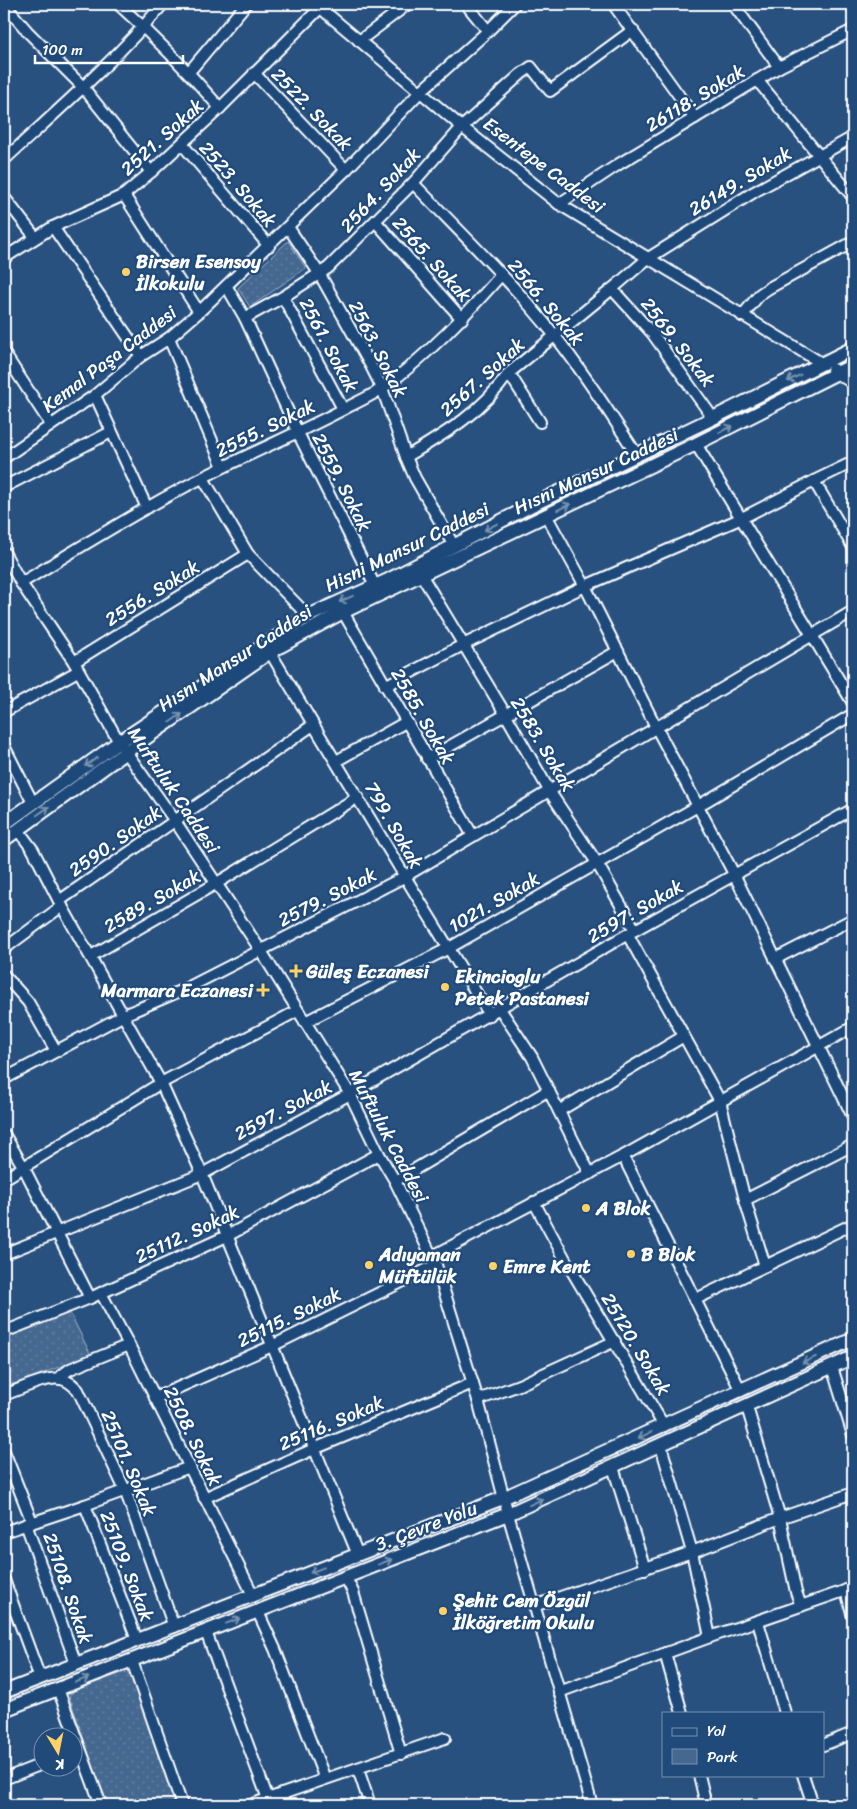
<svg xmlns="http://www.w3.org/2000/svg" width="857" height="1809" viewBox="0 0 857 1809" font-family="Sriracha,sans-serif">
	<defs>
		<pattern id="green-dots" width="8" height="8" patternUnits="userSpaceOnUse" patternTransform="scale(1.25)"><rect width="8" height="8" fill="#446890"/><path d="M2 2h.1M6 6h.1" fill="none" stroke="#607fa1" stroke-width="1.8" stroke-linecap="round"/></pattern>
	</defs>
	<rect width="100%" height="100%" fill="#28517f"/>
	<filter id="ink" filterUnits="userSpaceOnUse"><feTurbulence type="fractalNoise" baseFrequency=".02" numOctaves="2"/><feDisplacementMap in="SourceGraphic" scale="10" xChannelSelector="R" yChannelSelector="G"/><feConvolveMatrix kernelMatrix="1 2 1 2 8 2 1 2 1" color-interpolation-filters="sRGB"/></filter>
	<g filter="url(#ink)">
		<g fill="url(#green-dots)" stroke="#a2b4c8">
			<path d="M288 241 306 268 250 307 238 288Z"/>
			<path d="M69 1311 91 1355 4 1388V1336Z"/>
			<path d="M125 1672 132 1676 177 1805H106L69 1696 73 1691Z"/>
		</g>
		<g fill="none" stroke-linecap="round" stroke-linejoin="round">
			<g stroke="#fff" stroke-width="14">
				<g id="minor">
					<path d="M4 4 28 32 83 87 151 172"/>
					<path d="M118 4C154 36 188 71 220 108"/>
					<path d="M312 4 324 11 462 127 559 204 823 364"/>
					<path d="M466 4 488 31"/>
					<path d="M613 4 695 118"/>
					<path d="M733 4 779 67"/>
					<path d="M359 41 408 4"/>
					<path d="M189 72 246 4"/>
					<path d="M254 73 346 170"/>
					<path d="M757 80 853 197"/>
					<path d="M182 144 269 246"/>
					<path d="M4 160C58 110 115 61 163 4"/>
					<path d="M413 183C461 233 512 282 555 336 585 374 611 415 637 455"/>
					<path d="M124 195 199 312"/>
					<path d="M4 197 35 237"/>
					<path d="M559 204 619 164 779 67 853 30"/>
					<path d="M376 222 462 319"/>
					<path d="M53 227 141 356"/>
					<path d="M288 227 319 273 371 366 382 388 406 457 415 478 454 546"/>
					<path d="M4 258 53 227 124 195 151 172 220 108 320 8"/>
					<path d="M227 287 245 318 298 433 375 586"/>
					<path d="M612 289 652 333 713 418"/>
					<path d="M283 297 343 409"/>
					<path d="M742 316 760 294 769 288 853 242"/>
					<path d="M245 318 283 297 328 268 413 183 462 127 521 74 531 67 550 91 633 30"/>
					<path d="M169 338 223 467"/>
					<path d="M4 353 51 425"/>
					<path d="M509 373 540 422"/>
					<path d="M95 395 147 508"/>
					<path d="M696 444 853 703"/>
					<path d="M406 457C446 433 482 412 509 373L612 289 647 259 754 192 853 137"/>
					<path d="M4 458 95 395 141 356 169 338 199 312 346 170 420 92 488 31 515 4"/>
					<path d="M203 478 248 554 308 616"/>
					<path d="M814 481 853 547"/>
					<path d="M4 487 111 432"/>
					<path d="M546 515 585 586 656 727 734 874 853 1117"/>
					<path d="M4 552 21 583 74 662 119 742 175 821 261 951 350 1094 379 1154 395 1181 436 1265 478 1400 508 1514 592 1805"/>
					<path d="M422 576 506 715 550 792 597 863 635 930"/>
					<path d="M21 583C89 542 157 499 228 465 267 446 306 429 344 409 357 402 372 396 384 387 428 355 465 316 501 275"/>
					<path d="M343 612 473 836"/>
					<path d="M270 652C343 774 415 895 490 1015"/>
					<path d="M74 662 248 554"/>
					<path d="M385 686 463 645 585 586 742 518 814 481 853 462"/>
					<path d="M4 712 78 671"/>
					<path d="M4 746 33 803"/>
					<path d="M427 759 618 651"/>
					<path d="M336 761 406 722"/>
					<path d="M18 830 33 850 59 901 161 1083 202 1174 358 1555"/>
					<path d="M59 901 313 725"/>
					<path d="M628 935 720 1101 745 1200 765 1266"/>
					<path d="M4 949 62 906"/>
					<path d="M91 956 217 883 358 797"/>
					<path d="M775 959 853 919"/>
					<path d="M4 975 28 1002 56 1051"/>
					<path d="M500 1009 532 1057 590 1174"/>
					<path d="M305 1022 449 948 698 806 853 714"/>
					<path d="M4 1079 124 1015 187 988 404 877 853 611"/>
					<path d="M559 1111 684 1036"/>
					<path d="M4 1134 24 1168 90 1298"/>
					<path d="M623 1156 741 1391"/>
					<path d="M4 1179 161 1083 297 1011"/>
					<path d="M395 1181 549 1090"/>
					<path d="M745 1200 853 1145"/>
					<path d="M534 1202 566 1261 664 1426"/>
					<path d="M4 1254 202 1174 350 1094 635 930 853 809"/>
					<path d="M431 1257 623 1156 853 1027"/>
					<path d="M101 1293 129 1345 253 1595"/>
					<path d="M696 1299 853 1224"/>
					<path d="M4 1332 90 1298 227 1236 379 1154"/>
					<path d="M832 1367 853 1435"/>
					<path d="M60 1379 62 1375 70 1369 129 1345"/>
					<path d="M4 1395C19 1390 46 1376 61 1379 68 1380 73 1385 78 1390L125 1490 174 1627"/>
					<path d="M155 1398 272 1346 436 1265"/>
					<path d="M478 1400 519 1385 615 1341"/>
					<path d="M747 1407 780 1518 796 1592 801 1606"/>
					<path d="M4 1451 32 1522"/>
					<path d="M613 1467 645 1569"/>
					<path d="M204 1498 314 1449 473 1383"/>
					<path d="M85 1505 137 1640"/>
					<path d="M26 1524 76 1664"/>
					<path d="M4 1532 85 1505 190 1467"/>
					<path d="M346 1578 353 1592 401 1754"/>
					<path d="M4 1580 40 1678"/>
					<path d="M846 1590 853 1617"/>
					<path d="M534 1606 692 1552 661 1446"/>
					<path d="M258 1612 275 1649 325 1779"/>
					<path d="M758 1622 785 1713"/>
					<path d="M206 1632 268 1799"/>
					<path d="M710 1637 692 1552 780 1518 853 1493"/>
					<path d="M665 1653 682 1713"/>
					<path d="M132 1661 182 1805"/>
					<path d="M58 1689 101 1805"/>
					<path d="M559 1692 710 1637 853 1588"/>
					<path d="M823 1745 853 1733"/>
					<path d="M358 1769 370 1805"/>
					<path d="M699 1775 704 1796"/>
					<path d="M803 1775 813 1805"/>
					<path d="M4 1779 42 1764"/>
					<path d="M281 1794 285 1805"/>
					<path d="M250 1805 445 1738"/>
				</g>
			</g>
			<g stroke="#fff" stroke-width="16">
				<g id="major">
					<path d="M833 370 853 382"/>
					<path d="M4 824 119 742 308 616 386 581 534 504 713 418 853 348"/>
					<path d="M4 840 126 752 270 652 343 612 696 444 853 365"/>
					<path d="M4 1692 503 1498 853 1339"/>
					<path d="M4 1710 508 1514 853 1357"/>
				</g>
			</g>
			<use href="#minor" stroke="#1f4a7a" stroke-width="10"/>
			<use href="#major" stroke="#1f4a7a" stroke-width="12"/>
		</g>
		<defs><path id="oneway-shaft" d="M-6 0H5M1.5-3L5.5 0L1.5 3" fill="none" stroke-width="1.6" stroke-linecap="round" stroke-linejoin="round" transform="scale(1.25)"/></defs>
		<g stroke="#7992af">
			<use href="#oneway-shaft" transform="translate(794 378) rotate(154)"/>
			<use href="#oneway-shaft" transform="translate(726 429) rotate(-27)"/>
			<use href="#oneway-shaft" transform="translate(564 507) rotate(-25)"/>
			<use href="#oneway-shaft" transform="translate(491 527) rotate(152)"/>
			<use href="#oneway-shaft" transform="translate(346 599) rotate(156)"/>
			<use href="#oneway-shaft" transform="translate(176 718) rotate(-35)"/>
			<use href="#oneway-shaft" transform="translate(91 762) rotate(145)"/>
			<use href="#oneway-shaft" transform="translate(43 811) rotate(-35)"/>
			<use href="#oneway-shaft" transform="translate(809 1360) rotate(155)"/>
			<use href="#oneway-shaft" transform="translate(645 1435) rotate(156)"/>
			<use href="#oneway-shaft" transform="translate(536 1502) rotate(-24)"/>
			<use href="#oneway-shaft" transform="translate(385 1562) rotate(-21)"/>
			<use href="#oneway-shaft" transform="translate(317 1570) rotate(159)"/>
			<use href="#oneway-shaft" transform="translate(233 1621) rotate(-21)"/>
			<use href="#oneway-shaft" transform="translate(82 1680) rotate(-21)"/>
		</g>
	</g>
	<g fill="#ffd166" stroke="#1f4a7a" stroke-width="2">
		<circle cx="126" cy="272" r="5"/>
		<path d="M293.5 963.5h5v5h5v5h-5v5h-5v-5h-5v-5h5z"/>
		<circle cx="445" cy="987" r="5"/>
		<path d="M260.5 982.5h5v5h5v5h-5v5h-5v-5h-5v-5h5z"/>
		<circle cx="586" cy="1208" r="5"/>
		<circle cx="631" cy="1254" r="5"/>
		<circle cx="369" cy="1265" r="5"/>
		<circle cx="493" cy="1266" r="5"/>
		<circle cx="443" cy="1611" r="5"/>
	</g>
	<g text-anchor="middle" dominant-baseline="central" stroke-width="4.5" stroke-linejoin="round" paint-order="stroke">
		<g font-size="19" fill="#fff" stroke="#1f4a7a">
			<text transform="translate(695 98) rotate(-31)">26118. Sokak</text>
			<text transform="translate(312 109) rotate(46)">2522. Sokak</text>
			<text transform="translate(162 137) rotate(-42)">2521. Sokak</text>
			<text transform="translate(544 165) rotate(37)">Esentepe Caddesi</text>
			<text transform="translate(740 181) rotate(-31)">26149. Sokak</text>
			<text transform="translate(238 184) rotate(49)">2523. Sokak</text>
			<text transform="translate(380 190) rotate(-47)">2564. Sokak</text>
			<text transform="translate(432 259) rotate(48)">2565. Sokak</text>
			<text transform="translate(546 302) rotate(50)">2566. Sokak</text>
			<text transform="translate(678 342) rotate(52)">2569. Sokak</text>
			<text transform="translate(329 345) rotate(62)">2561. Sokak</text>
			<text transform="translate(378 349) rotate(63)">2563. Sokak</text>
			<text transform="translate(109 359) rotate(-37)">Kemal Paşa Caddesi</text>
			<text transform="translate(482 377) rotate(-42)">2567. Sokak</text>
			<text transform="translate(265 428) rotate(-26)">2555. Sokak</text>
			<text transform="translate(596 471) rotate(-25)">Hısnı Mansur Caddesi</text>
			<text transform="translate(342 482) rotate(63)">2559. Sokak</text>
			<text transform="translate(407 547) rotate(-26)">Hisni Mansur Caddesi</text>
			<text transform="translate(152 593) rotate(-32)">2556. Sokak</text>
			<text transform="translate(235 658) rotate(-33)">Hısnı Mansur Caddesi</text>
			<text transform="translate(423 716) rotate(60)">2585. Sokak</text>
			<text transform="translate(543 744) rotate(59)">2583. Sokak</text>
			<text transform="translate(174 790) rotate(56)">Muftuluk Caddesi</text>
			<text transform="translate(394 825) rotate(60)">799. Sokak</text>
			<text transform="translate(115 841) rotate(-35)">2590. Sokak</text>
			<text transform="translate(327 897) rotate(-27)">2579. Sokak</text>
			<text transform="translate(152 901) rotate(-30)">2589. Sokak</text>
			<text transform="translate(494 902) rotate(-30)">1021. Sokak</text>
			<text transform="translate(635 911) rotate(-30)">2597. Sokak</text>
			<text transform="translate(283 1110) rotate(-28)">2597. Sokak</text>
			<text transform="translate(389 1136) rotate(62)">Muftuluk Caddesi</text>
			<text transform="translate(187 1234) rotate(-25)">25112. Sokak</text>
			<text transform="translate(289 1317) rotate(-26)">25115. Sokak</text>
			<text transform="translate(636 1344) rotate(59)">25120. Sokak</text>
			<text transform="translate(331 1423) rotate(-23)">25116. Sokak</text>
			<text transform="translate(193 1436) rotate(64)">2508. Sokak</text>
			<text transform="translate(129 1463) rotate(67)">25101. Sokak</text>
			<text transform="translate(426 1526) rotate(-21)">3. Çevre Yolu</text>
			<text transform="translate(127 1566) rotate(69)">25109. Sokak</text>
			<text transform="translate(68 1588) rotate(71)">25108. Sokak</text>
		</g>
		<g font-size="19" font-weight="bold" fill="#fff" stroke="#1f4a7a" text-anchor="start">
			<text x="136" y="261">Birsen Esensoy<tspan x="136" dy="22">İlkokulu</tspan></text>
			<text x="306" y="971">Güleş Eczanesi</text>
			<text x="455" y="976">Ekincioglu<tspan x="455" dy="22">Petek Pastanesi</tspan></text>
			<text x="253" y="990" text-anchor="end">Marmara Eczanesi</text>
			<text x="596" y="1208">A Blok</text>
			<text x="379" y="1254">Adıyaman<tspan x="379" dy="22">Müftülük</tspan></text>
			<text x="641" y="1254">B Blok</text>
			<text x="503" y="1266">Emre Kent</text>
			<text x="453" y="1600">Şehit Cem Özgül<tspan x="453" dy="22">İlköğretim Okulu</tspan></text>
		</g>
	</g>
	<rect width="857" height="1809" fill="none" stroke="#1f4a7a" stroke-width="20"/>
	<rect x="10" y="10" width="837" height="1789" fill="none" stroke="#fff" stroke-width="2" filter="url(#ink)"/>
	<rect x="662" y="1712" width="162" height="65" fill="#1f4a7a" stroke="#7992af"/>
	<rect x="672" y="1728" width="25" height="8" fill="#1f4a7a" stroke="#7992af"/>
	<text x="707" y="1736" font-size="15" fill="#ffffff">Yol</text>
	<rect x="672" y="1749" width="25" height="15" fill="#446890" stroke="#7992af"/>
	<text x="707" y="1762" font-size="15" fill="#ffffff">Park</text>
	<g transform="translate(58 1752) rotate(170)"><circle r="24" fill="#1f4a7a" stroke="#7992af"/>
	<path d="M0-4L9 19L0 12L-9 19Z" fill="#ffd166"/>
	<text y="-8" font-size="14" font-weight="bold" text-anchor="middle" fill="#ffffff">K</text>
	</g>
	<path d="M35 55v8h148v-8" fill="none" stroke="#ffffff" stroke-width="2.5"/>
	<text x="42" y="55" font-size="15" fill="#ffffff" stroke="#1f4a7a" stroke-width="4" paint-order="stroke">100 m</text>
</svg>
